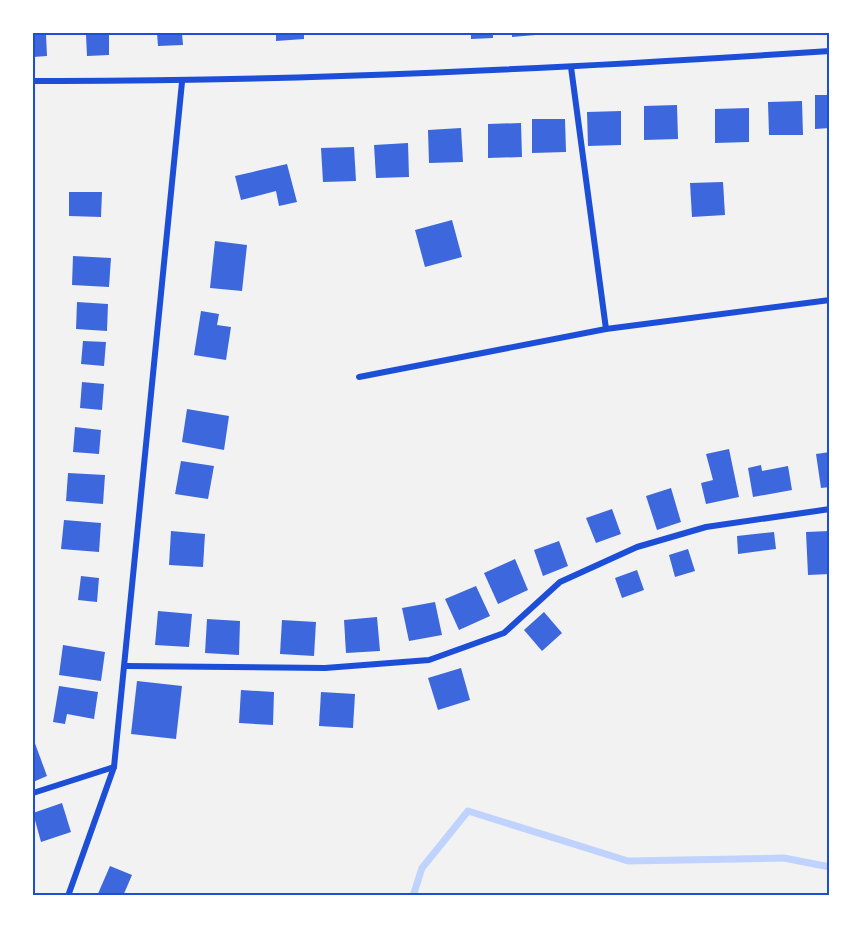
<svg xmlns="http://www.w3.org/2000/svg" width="863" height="929" viewBox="0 0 863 929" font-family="'Noto Sans',sans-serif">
	<rect width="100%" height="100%" fill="#f2f2f2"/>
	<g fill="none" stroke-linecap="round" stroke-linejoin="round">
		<path stroke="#bfd3fe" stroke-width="7" d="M413 896 422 868 468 811 628 861 784 858 830 867"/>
	</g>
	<g fill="#3d67dc">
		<path d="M157 33H182L183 45 158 46Z"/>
		<path d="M276 33H304V39L276 41Z"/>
		<path d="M471 33H493V38L471 39Z"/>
		<path d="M512 33H536V35L512 37Z"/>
		<path d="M109 34V55L87 56 86 35Z"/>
		<path d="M33 35H46L47 56 33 57Z"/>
		<path d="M815 95H830V128L815 129Z"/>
		<path d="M802 101 803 135H769L768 102Z"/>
		<path d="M677 105 678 139 644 140V106Z"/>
		<path d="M749 108V142L715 143V109Z"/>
		<path d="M621 111V145L588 146 587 112Z"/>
		<path d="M532 119H565L566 152 532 153Z"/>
		<path d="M521 123 522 157 488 158V124Z"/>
		<path d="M461 128 463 162 429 163 428 130Z"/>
		<path d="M408 143 409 177 376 178 374 145Z"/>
		<path d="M354 147 356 181 323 182 321 148Z"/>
		<path d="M287 164 297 202 279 206 276 191 241 200 235 176Z"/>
		<path d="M723 182 725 215 692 217 690 183Z"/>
		<path d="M69 192H102L101 217 69 216Z"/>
		<path d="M452 220 462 257 425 267 415 230Z"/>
		<path d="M215 241 247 245 242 291 210 288Z"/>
		<path d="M73 256 111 258 109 287 72 285Z"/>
		<path d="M77 302 108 304 107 331 76 329Z"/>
		<path d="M201 311 219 314 217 325 231 327 226 360 194 355Z"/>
		<path d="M83 341 106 342 104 366 81 364Z"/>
		<path d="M82 382 104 384 102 410 80 408Z"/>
		<path d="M187 409 229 416 224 450 182 442Z"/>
		<path d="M75 427 101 430 99 454 73 452Z"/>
		<path d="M729 449 739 497 706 504 701 483 713 480 706 454Z"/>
		<path d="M830 452V487L821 488 816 454Z"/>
		<path d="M181 461 214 466 208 499 175 494Z"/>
		<path d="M761 465 762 471 788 466 792 490 753 497 748 468Z"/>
		<path d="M68 473 105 475 103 504 66 501Z"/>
		<path d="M671 488 681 522 657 530 646 496Z"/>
		<path d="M612 509 621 534 596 543 586 518Z"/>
		<path d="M64 520 101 523 99 552 61 549Z"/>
		<path d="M171 531 205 534 203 567 169 565Z"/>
		<path d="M830 531V574L808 575 806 532Z"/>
		<path d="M774 532 776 549 738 554 737 536Z"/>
		<path d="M559 541 568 566 543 576 534 550Z"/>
		<path d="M688 549 695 571 675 577 669 555Z"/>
		<path d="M515 559 528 590 498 604 484 573Z"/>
		<path d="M637 570 644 590 622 598 615 578Z"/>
		<path d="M81 576 99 578 97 602 78 600Z"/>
		<path d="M476 586 490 616 459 630 445 599Z"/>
		<path d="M435 602 442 635 409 641 402 608Z"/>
		<path d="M158 611 192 614 189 647 155 645Z"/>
		<path d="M544 612 562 633 542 651 524 630Z"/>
		<path d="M377 617 380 651 346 653 344 620Z"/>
		<path d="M207 619 240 621 239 655 205 653Z"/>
		<path d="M282 620 316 622 314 656 280 654Z"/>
		<path d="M63 645 105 652 101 681 59 675Z"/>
		<path d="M461 668 470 700 438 710 428 678Z"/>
		<path d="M137 681 182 686 176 739 131 734Z"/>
		<path d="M59 686 98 692 94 719 67 714 65 724 53 722Z"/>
		<path d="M241 690 274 692 273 725 239 723Z"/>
		<path d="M321 692 355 694 353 728 319 726Z"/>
		<path d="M33 738 47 776 33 782Z"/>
		<path d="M62 803 71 832 41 842 33 813Z"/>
		<path d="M110 866 132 875 123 896H97Z"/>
	</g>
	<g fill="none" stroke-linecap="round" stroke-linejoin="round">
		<g stroke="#1d4ed8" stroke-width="6">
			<path d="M571 67 606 329"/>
			<path d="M33 81C299 82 565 68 830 51"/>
			<path d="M359 377 606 329 830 300"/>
			<path d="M126 666 325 668 429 660 504 633 560 582 637 547 706 527 830 509"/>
			<path d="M33 793 114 767"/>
			<path d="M68 896 114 767 182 82"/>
		</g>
	</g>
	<rect width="863" height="929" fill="none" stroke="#ffffff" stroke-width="69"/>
	<rect x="34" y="34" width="794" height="860" fill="none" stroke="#1d4ed8" stroke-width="2"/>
</svg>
